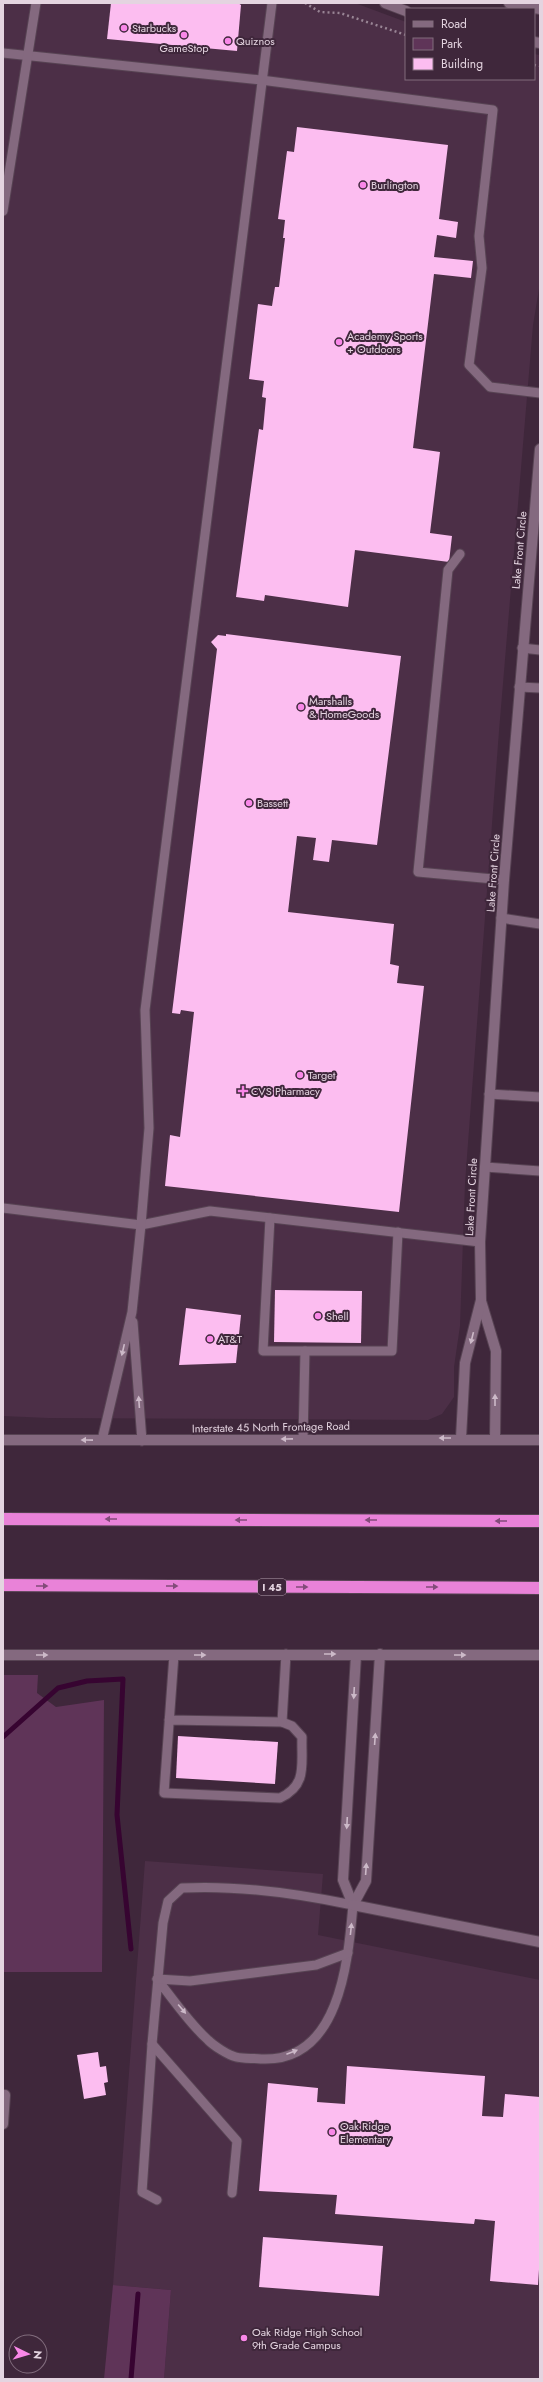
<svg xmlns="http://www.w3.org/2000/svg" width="543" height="2382" viewBox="0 0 543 2382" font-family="Jost,sans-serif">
	<rect width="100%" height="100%" fill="#3f273b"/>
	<g fill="#4c2f47">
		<path d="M3 3H355L406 22V79H534V54L540 55V283L533 325 499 731 465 1183 460 1326 454 1367V1397L442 1414 428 1420 48 1418 3 1416Z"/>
		<path d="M145 1861 323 1874 318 1935 540 1980V2379H164L171 2290 113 2285Z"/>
	</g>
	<g fill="#5f3458">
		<path d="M3 1675H38L37 1693 56 1707 104 1700 102 1972H3Z"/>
		<path d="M113 2285 171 2290 164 2379H104Z"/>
	</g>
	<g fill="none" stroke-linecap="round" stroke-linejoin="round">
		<g stroke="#370431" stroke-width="5">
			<path d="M3 1737 58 1688 87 1681 123 1679 117 1815 131 1949"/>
			<path d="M131 2379 138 2294"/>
		</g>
	</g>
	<g fill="#fcbdf0">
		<path d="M111 3H238L241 5 237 51 107 39Z"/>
		<path d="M297 127 448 145 439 219 458 222 456 238 437 235 434 257 473 261 471 278 434 274 413 448 440 452 430 533 452 536 449 562 355 550 348 607 265 595 264 601 236 597 259 429 263 430 266 398 262 397 264 381 249 379 258 304 272 306 275 287H279L285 238H283L285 220 278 219 287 151 294 152Z"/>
		<path d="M226 634 401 656 377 845 332 840 329 862 313 860 316 838 297 836 288 912 394 924 390 964 399 966 397 983 424 986 399 1212 165 1186 170 1135 180 1137 194 1012 181 1010 180 1014 172 1013 217 649 211 642 218 635 226 636Z"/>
		<path d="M275 1290 362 1291 361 1343 274 1342Z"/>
		<path d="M186 1308 241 1315 236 1363 179 1365Z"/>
		<path d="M178 1736 278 1742 275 1784 176 1778Z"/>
		<path d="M98 2052 100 2067 106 2066 108 2082 104 2083 106 2095 84 2099 77 2055Z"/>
		<path d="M347 2066 485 2076 482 2116 503 2117 505 2094 540 2097V2254L538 2285 490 2281 495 2221 475 2219 474 2224 335 2214 337 2195 259 2191 268 2083 318 2088 317 2102 345 2104Z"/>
		<path d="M263 2237 383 2246 379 2296 259 2287Z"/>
	</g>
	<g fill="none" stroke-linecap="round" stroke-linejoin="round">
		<g stroke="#574353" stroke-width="11">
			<g id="lane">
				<path d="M3 53 261 80 493 110 479 236 482 268 469 365 490 387 540 393"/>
				<path d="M3 211 36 3"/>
				<path d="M460 554 448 570 418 872 504 880"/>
				<path d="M522 648 540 650"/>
				<path d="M519 687 540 688"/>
				<path d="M501 918 540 924"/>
				<path d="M489 1094 540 1097"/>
				<path d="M485 1167 540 1171"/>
				<path d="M3 1208 141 1225 210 1211 480 1242"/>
				<path d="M270 1218 263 1351H392L398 1232"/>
				<path d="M133 1322 142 1441"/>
				<path d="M303 1439 305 1351"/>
				<path d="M102 1440 132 1312 141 1225 149 1128 145 1010 272 3"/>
				<path d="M169 1720 282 1722 292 1726 302 1737C301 1764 308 1785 280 1798L164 1793 174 1655"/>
				<path d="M282 1722 286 1654"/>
				<path d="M157 1979C173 1999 189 2023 208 2040 214 2046 228 2055 236 2057 243 2059 253 2058 261 2059 340 2063 348 1961 353 1905 300 1894 236 1885 182 1888L168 1901 163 1923 152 2044 142 2192 157 2200"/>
				<path d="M157 1979 190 1981 316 1965 348 1953"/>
				<path d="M152 2044 237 2141 232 2193"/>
			</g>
		</g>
		<g stroke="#574353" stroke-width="12">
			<g id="street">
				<path d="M353 1905 366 1881 380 1654"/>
				<path d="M353 1905 343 1880 356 1655"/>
				<path d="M353 1905 540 1942"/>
				<path d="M3 2095H5L3 2124"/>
			</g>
		</g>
		<g stroke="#574353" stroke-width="12">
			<g id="secondary">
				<path d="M385 3 406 11"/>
				<path d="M509 3 540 9"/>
				<path d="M534 42 540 43"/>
				<path d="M481 1301 496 1351 495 1439"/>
				<path d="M461 1438 465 1363 481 1300 480 1242 504 880 540 449"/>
				<path d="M3 1440H540"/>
				<path d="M3 1655H540"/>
			</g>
		</g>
		<g stroke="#574353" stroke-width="14">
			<g id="highway">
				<path d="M3 1519 540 1521"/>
				<path d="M3 1585 540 1588"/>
			</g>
		</g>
		<g stroke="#998595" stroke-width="2.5" stroke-dasharray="2 3" stroke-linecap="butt">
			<path d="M305 3 320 12 340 13 406 35"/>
			<path d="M534 65 540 66"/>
		</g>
		<use href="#lane" stroke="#84697f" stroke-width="9"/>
		<use href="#street" stroke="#84697f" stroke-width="10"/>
		<use href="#secondary" stroke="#84697f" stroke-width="10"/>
		<use href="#highway" stroke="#e982d8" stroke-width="12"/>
	</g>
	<defs><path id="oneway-solid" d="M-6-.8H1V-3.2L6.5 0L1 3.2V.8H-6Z"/></defs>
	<g fill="#ccb9c8">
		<use href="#oneway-solid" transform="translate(472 1338) rotate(104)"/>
		<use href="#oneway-solid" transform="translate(123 1350) rotate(103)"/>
		<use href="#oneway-solid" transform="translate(495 1400) rotate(-90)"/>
		<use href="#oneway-solid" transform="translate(139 1402) rotate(-94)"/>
		<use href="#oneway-solid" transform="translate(445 1438) rotate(180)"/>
		<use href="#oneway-solid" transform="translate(287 1439) rotate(179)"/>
		<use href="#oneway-solid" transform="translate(87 1440) rotate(-179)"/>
		<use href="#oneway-solid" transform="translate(330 1654)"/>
		<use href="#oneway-solid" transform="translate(42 1655)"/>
		<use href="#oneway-solid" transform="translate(200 1655)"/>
		<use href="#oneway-solid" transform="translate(460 1655)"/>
		<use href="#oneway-solid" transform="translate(354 1693) rotate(93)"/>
		<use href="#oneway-solid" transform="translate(375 1739) rotate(-86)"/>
		<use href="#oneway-solid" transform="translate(347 1823) rotate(93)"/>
		<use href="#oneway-solid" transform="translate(366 1869) rotate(-86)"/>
		<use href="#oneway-solid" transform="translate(351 1929) rotate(-84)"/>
		<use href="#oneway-solid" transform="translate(182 2009) rotate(50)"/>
		<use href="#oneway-solid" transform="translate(292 2052) rotate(-21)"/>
	</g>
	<g fill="#834b7a">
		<use href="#oneway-solid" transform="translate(111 1519) rotate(-180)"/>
		<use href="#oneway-solid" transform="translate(241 1520) rotate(-180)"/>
		<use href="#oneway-solid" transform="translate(371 1520) rotate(-180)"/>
		<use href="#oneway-solid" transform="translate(501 1521) rotate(-180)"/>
		<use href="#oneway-solid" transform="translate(42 1586)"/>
		<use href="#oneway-solid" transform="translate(172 1586)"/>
		<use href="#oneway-solid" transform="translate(302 1587)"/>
		<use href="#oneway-solid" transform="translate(432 1587)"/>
	</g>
	<g fill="#f987e8" stroke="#3f273b" stroke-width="1.5">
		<circle cx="124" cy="28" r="4"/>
		<circle cx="184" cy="35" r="4"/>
		<circle cx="228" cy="41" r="4"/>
		<circle cx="363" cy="185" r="4"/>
		<circle cx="339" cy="342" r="4"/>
		<circle cx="301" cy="707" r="4"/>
		<circle cx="249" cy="803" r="4"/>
		<circle cx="300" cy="1075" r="4"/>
		<path d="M241 1085h4v4h4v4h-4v4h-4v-4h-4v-4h4z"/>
		<circle cx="318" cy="1316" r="4"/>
		<circle cx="210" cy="1339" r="4"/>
		<circle cx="332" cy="2132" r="4"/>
		<circle cx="244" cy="2338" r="4"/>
	</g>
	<g text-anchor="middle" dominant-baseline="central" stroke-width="4" stroke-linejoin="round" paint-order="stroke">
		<rect fill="#3f273b" stroke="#b2a0ae" stroke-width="1" x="258" y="1579" width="28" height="16" rx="3"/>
		<g font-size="10" font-weight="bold" fill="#e4d4e0">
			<text x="272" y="1587">I 45</text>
		</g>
		<g font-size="11" fill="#e4d4e0" stroke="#3f273b" text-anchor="start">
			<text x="132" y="28">Starbucks</text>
			<text x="236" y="41">Quiznos</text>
			<text x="184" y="48" text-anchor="middle">GameStop</text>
			<text x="371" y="185">Burlington</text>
			<text x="347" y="336">Academy Sports<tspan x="347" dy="13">+ Outdoors</tspan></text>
			<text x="309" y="701">Marshalls<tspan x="309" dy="13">&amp; HomeGoods</tspan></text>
			<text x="257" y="803">Bassett</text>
			<text x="308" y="1075">Target</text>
			<text x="251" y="1091">CVS Pharmacy</text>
			<text x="326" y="1316">Shell</text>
			<text x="218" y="1339">AT&amp;T</text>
			<text x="340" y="2126">Oak Ridge<tspan x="340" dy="13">Elementary</tspan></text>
			<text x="252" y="2332">Oak Ridge High School<tspan x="252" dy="13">9th Grade Campus</tspan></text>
		</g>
		<g font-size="11" fill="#e4d4e0" stroke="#3f273b">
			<text transform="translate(519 550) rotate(-85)">Lake Front Circle</text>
			<text transform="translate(493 873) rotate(-86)">Lake Front Circle</text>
			<text transform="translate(471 1197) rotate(-87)">Lake Front Circle</text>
			<text transform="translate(271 1427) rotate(-1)">Interstate 45 North Frontage Road</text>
		</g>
	</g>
	<rect width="543" height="2382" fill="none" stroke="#e4d4e0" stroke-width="8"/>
	<rect x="405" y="8" width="130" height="72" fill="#3f273b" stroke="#816c7d"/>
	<rect x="413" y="21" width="20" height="6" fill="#84697f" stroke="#816c7d"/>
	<text x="441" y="28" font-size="12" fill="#e4d4e0">Road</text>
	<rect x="413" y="38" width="20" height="12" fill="#5f3458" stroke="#816c7d"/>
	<text x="441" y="48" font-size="12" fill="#e4d4e0">Park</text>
	<rect x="413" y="58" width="20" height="12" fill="#fcbdf0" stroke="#816c7d"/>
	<text x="441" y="68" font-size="12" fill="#e4d4e0">Building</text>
	<g transform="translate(28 2354) rotate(95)"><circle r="19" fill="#3f273b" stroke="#816c7d"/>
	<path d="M0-3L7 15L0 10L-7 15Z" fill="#f987e8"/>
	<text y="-6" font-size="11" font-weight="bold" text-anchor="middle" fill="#e4d4e0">N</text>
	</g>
</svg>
